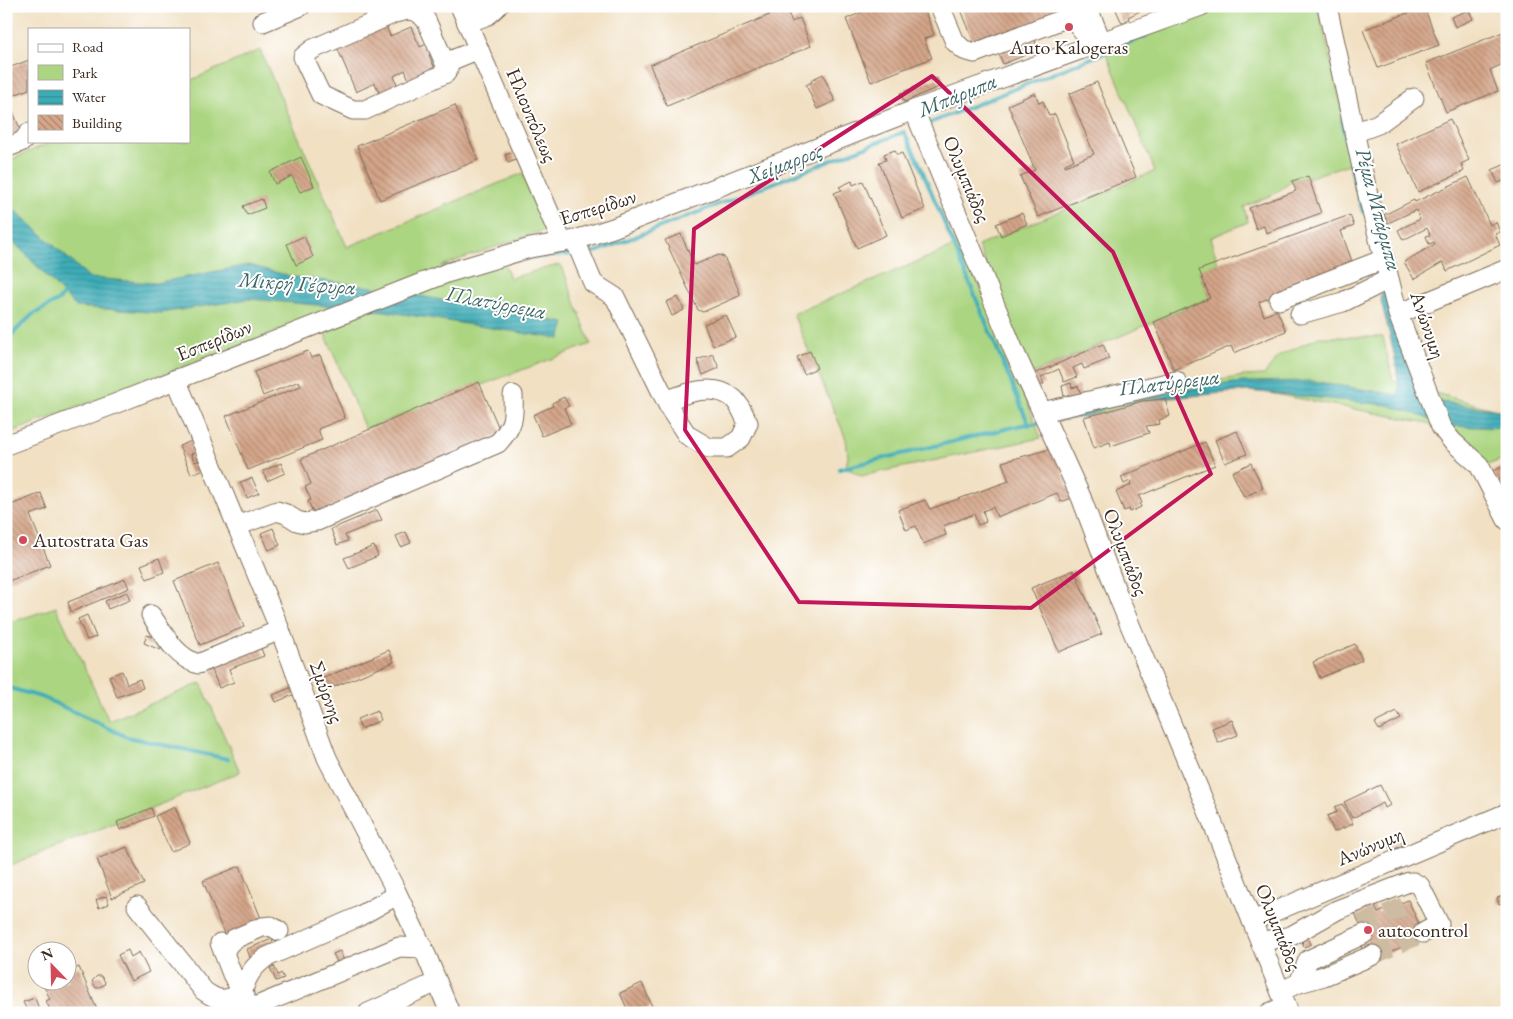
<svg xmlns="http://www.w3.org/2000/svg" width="1513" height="1019" viewBox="0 0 1513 1019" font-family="'EB Garamond',serif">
	<defs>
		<pattern id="water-rules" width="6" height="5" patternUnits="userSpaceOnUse" patternTransform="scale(1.25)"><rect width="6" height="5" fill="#3cacb7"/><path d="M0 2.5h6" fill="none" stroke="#348c94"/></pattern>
		<pattern id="building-back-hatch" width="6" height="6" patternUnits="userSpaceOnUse" patternTransform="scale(1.25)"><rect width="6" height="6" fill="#d4a589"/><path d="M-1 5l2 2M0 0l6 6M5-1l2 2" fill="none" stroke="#ad876f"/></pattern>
	</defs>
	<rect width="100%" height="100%" fill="#fff"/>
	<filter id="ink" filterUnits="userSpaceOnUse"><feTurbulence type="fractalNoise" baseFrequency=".02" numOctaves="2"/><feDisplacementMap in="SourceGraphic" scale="10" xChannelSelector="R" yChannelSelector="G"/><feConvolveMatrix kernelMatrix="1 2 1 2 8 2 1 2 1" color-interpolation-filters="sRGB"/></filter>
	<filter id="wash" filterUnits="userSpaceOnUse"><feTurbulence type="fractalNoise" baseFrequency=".0096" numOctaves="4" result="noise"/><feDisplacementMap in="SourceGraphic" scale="20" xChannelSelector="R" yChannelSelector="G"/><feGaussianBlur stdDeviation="1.12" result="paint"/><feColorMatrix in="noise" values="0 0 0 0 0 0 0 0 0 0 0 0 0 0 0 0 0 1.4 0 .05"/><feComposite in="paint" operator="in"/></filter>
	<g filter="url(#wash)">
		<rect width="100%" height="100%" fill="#f1e0c2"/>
		<g fill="#acd581" stroke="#748050">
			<path d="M1222 6H1318L1354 162 1308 178 1307 176 1292 181 1276 193 1244 207 1248 222 1210 238 1218 263 1199 271 1210 298 1031 374 978 246 1155 171 1105 50Z"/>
			<path d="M260 50 347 247 523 173 547 229 441 266 503 261 510 278 558 265 562 266 579 313H581L580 315 591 344 365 429 323 329 291 326 9 433 6 427V162L53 141H189V81Z"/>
			<path d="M962 243 1015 370 1041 438 861 476 846 467 848 456 846 439 793 314Z"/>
			<path d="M1319 337H1383L1393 381 1507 413V458L1481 467 1428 423 1253 390 1142 401 1101 413 1053 422 1052 421 1128 396 1244 376 1264 375 1279 356Z"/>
			<path d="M56 607 109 721 201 683 240 772 6 867V624Z"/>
		</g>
		<g fill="url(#water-rules)" stroke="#3c6b6a">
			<path d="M6 202 90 278 155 283 249 265 294 277 372 287 565 323 560 339 384 311 249 299 161 313 76 307 6 234Z"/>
			<path d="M1385 287 1427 400 1507 411V428L1450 426 1388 405 1248 391 1147 399 1106 408 1084 417 1053 422 1094 407 1144 395 1241 382 1312 381 1399 395C1398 362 1388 329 1380 297Z"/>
		</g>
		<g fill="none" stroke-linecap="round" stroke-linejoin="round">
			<g stroke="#3cacb7" stroke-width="4">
				<path d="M1206 12 1220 6"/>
				<path d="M1342 119 1355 186 1363 212"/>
				<path d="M925 125 1146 36"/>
				<path d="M588 253 596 252 904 132 918 160 1029 425"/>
				<path d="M525 258 576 254"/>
				<path d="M6 344 8 338 32 315 59 300 67 290"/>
				<path d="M1053 420 1073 415"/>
				<path d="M839 469 1022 425 1041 423"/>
				<path d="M6 687 44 698 127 737 228 759"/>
			</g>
		</g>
		<g id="blocks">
			<g fill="url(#building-back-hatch)">
				<path d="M873 6H912L913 9 923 6 934 35 924 39 932 58 871 82 846 19 874 7Z"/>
				<path d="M962 6H1056L1058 13 975 45 960 7Z"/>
				<path d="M1123 6H1143L1144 9 1128 17 1129 19 1122 23 1116 10Z"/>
				<path d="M1424 7 1439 45 1378 68 1363 30Z"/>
				<path d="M786 8 792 22 800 18 811 46 667 106 650 65Z"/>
				<path d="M1469 10 1473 19 1455 27 1451 17Z"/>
				<path d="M386 26 390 36 411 27 420 47 427 44 432 54 429 55 435 69 409 80 405 70 394 76 398 87 380 95 375 83 356 92 337 47Z"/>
				<path d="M1503 32 1507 41V62L1490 70 1498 91 1446 112 1426 63Z"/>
				<path d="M1035 40 1038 50 1003 64 999 54Z"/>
				<path d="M29 60V89L7 98 24 138 6 146V69Z"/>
				<path d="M823 74 835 101 817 109 806 85 812 82 811 80Z"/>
				<path d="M937 78 941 86 904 102 900 93Z"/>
				<path d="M1097 82 1136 177 1038 217 1020 176 1035 170 1008 105 1035 93 1039 103 1043 101 1049 116 1055 114 1074 160 1065 164V166L1094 154 1069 94Z"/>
				<path d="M455 105 478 160 380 200 357 146Z"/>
				<path d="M1450 119 1469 160 1461 164 1464 171 1418 192 1396 144Z"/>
				<path d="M895 150 897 155 902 153 925 209 902 218 879 162 886 160 884 154Z"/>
				<path d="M513 152 516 160 508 163 505 155Z"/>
				<path d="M301 157 314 186 300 192 292 176 275 184 270 172Z"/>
				<path d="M1506 164 1507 179 1498 183 1492 170Z"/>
				<path d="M1308 176 1321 213 1266 233 1264 226 1256 229 1249 208 1296 191 1292 181Z"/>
				<path d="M1468 177 1490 225 1496 222 1500 232 1495 234 1500 245 1447 271 1443 262 1414 279 1404 262 1435 244 1434 242 1429 244 1426 236 1430 235 1427 228 1403 240 1398 230 1420 219 1416 210 1388 223 1384 215 1414 200 1415 202Z"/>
				<path d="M852 181 853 185 863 181 886 235 857 248 834 193 842 190 839 187Z"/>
				<path d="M262 199 265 208 247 215 243 206Z"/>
				<path d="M1022 213 1027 224 1001 236 996 224Z"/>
				<path d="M1350 215 1354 226 1341 231 1353 264 1259 302 1264 316 1277 310 1286 331 1234 353 1231 346 1174 370 1154 322 1210 298 1199 270Z"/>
				<path d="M681 234 694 265 719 255 724 257 740 293 739 296 703 312 698 310 665 240Z"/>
				<path d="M304 236 313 257 296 265 287 244Z"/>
				<path d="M678 297 684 310 672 316 666 302Z"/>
				<path d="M726 315 736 337 713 346 704 324Z"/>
				<path d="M1103 344 1109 359 1084 369 1082 364 1073 368 1077 377 1064 382 1059 369 1041 377 1044 384 1037 387 1032 375Z"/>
				<path d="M308 351 311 358 320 355 345 418 318 429 322 440 248 470 226 416 301 386 299 381 263 396 254 372Z"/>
				<path d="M810 351 817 368 804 374 797 357Z"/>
				<path d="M713 354 719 368 703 375 697 360Z"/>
				<path d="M479 382 501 433 314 514 308 501 311 500 305 487 311 484 301 459Z"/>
				<path d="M1071 383 1072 388 1078 386 1082 397 1065 402 1062 386Z"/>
				<path d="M564 397 569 406 564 408 571 424 542 436 533 415 553 406 552 403Z"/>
				<path d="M1165 399 1170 416 1159 420 1160 424 1146 426 1149 433 1111 446 1110 442 1094 448 1084 417 1101 413 1142 401Z"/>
				<path d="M1237 431 1247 454 1225 463 1215 440Z"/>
				<path d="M194 440 199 451 191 454 194 462 201 460 205 469 191 474 179 446Z"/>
				<path d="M1205 442 1215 465 1139 496 1142 503 1140 504 1141 507 1130 512 1129 509 1124 511 1116 492 1131 485 1130 481 1124 484 1121 477Z"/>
				<path d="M1054 448 1072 498 1061 502 1057 493 997 517 993 507 983 511 986 522 978 525 974 514 943 526 946 535 923 544 916 526 906 530 898 510 925 500 930 509 1009 481 1002 462Z"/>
				<path d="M281 463 285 473 267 481 263 471Z"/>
				<path d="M1251 463 1263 488 1244 497 1232 472Z"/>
				<path d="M1507 465V489L1501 491 1493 471Z"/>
				<path d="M252 478 259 493 247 498 240 482Z"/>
				<path d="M41 493 47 509 30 515 50 565 6 582V507Z"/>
				<path d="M377 510 382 520 345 535 348 541 337 545 331 529Z"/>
				<path d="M273 528 280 545 269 550 261 533Z"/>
				<path d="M406 532 411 543 401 547 396 536Z"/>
				<path d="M374 546 378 556 349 568 344 558Z"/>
				<path d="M159 558 164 572 147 579 141 565Z"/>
				<path d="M218 563 244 627 200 645 174 581Z"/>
				<path d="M1074 570 1102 634 1059 652 1031 588Z"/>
				<path d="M125 579 129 588 71 612 68 602Z"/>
				<path d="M127 592 130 600 108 609 105 601Z"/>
				<path d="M87 615 96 637 87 640 78 619Z"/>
				<path d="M147 635 152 637 153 635 165 641 160 650 144 643Z"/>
				<path d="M1355 644 1362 660 1320 678 1313 662Z"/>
				<path d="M260 646 264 656 229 669 234 682 219 688 210 665Z"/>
				<path d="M389 650 394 662 324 691 319 680Z"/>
				<path d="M122 671 127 684 140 679 143 688 117 697 109 676Z"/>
				<path d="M297 685 300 692 276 702 273 695Z"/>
				<path d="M377 711 381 720 361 729 357 719Z"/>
				<path d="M1397 712 1401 719 1379 730 1375 723Z"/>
				<path d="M1232 720 1238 735 1218 743 1212 728Z"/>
				<path d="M1380 785 1390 805 1385 808 1383 803 1352 818 1344 802Z"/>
				<path d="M1342 804 1353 824 1334 832 1327 816 1337 812 1334 807Z"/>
				<path d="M175 807 190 843 171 852 155 816Z"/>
				<path d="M151 808 154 816 120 830 117 822Z"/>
				<path d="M1397 834 1403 845 1391 851 1386 840Z"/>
				<path d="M127 847 144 884 112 898 97 859Z"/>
				<path d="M240 866 262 921 225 936 203 881Z"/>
				<path d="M1507 894V901L1499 904 1497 898Z"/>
				<path d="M106 896 109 904 99 908 96 900Z"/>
				<path d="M1408 900 1425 937 1375 959 1364 953 1360 944 1367 941 1354 911 1373 903 1378 913Z"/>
				<path d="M1308 938 1311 944 1304 947 1302 941Z"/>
				<path d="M272 939 276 951 251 960 247 949Z"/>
				<path d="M128 950 131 957 139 952 149 972 131 981 118 955Z"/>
				<path d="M340 951 345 963 339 966 333 954Z"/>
				<path d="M274 966 278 975 281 973 284 978 276 981 270 968Z"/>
				<path d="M68 967 69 971 79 967 98 1012H51L46 1001 50 999 43 984 48 982H68Z"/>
				<path d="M97 976H101L105 982 104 985 96 988 92 981Z"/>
				<path d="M642 983 652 1006 636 1013H629L620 993Z"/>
				<path d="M35 998 39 1009 28 1013 23 1002Z"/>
			</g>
		</g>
	</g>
	<g filter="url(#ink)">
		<use href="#blocks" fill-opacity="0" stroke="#7b6a57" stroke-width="1"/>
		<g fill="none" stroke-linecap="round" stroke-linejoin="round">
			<g stroke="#cdbca1" stroke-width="19" stroke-dasharray="19 9" stroke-linecap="butt">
				<path d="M1360 925 1410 904"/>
				<path d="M1373 955 1423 933"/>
			</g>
			<g stroke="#7b6a57" stroke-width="21">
				<g id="minor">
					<path d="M460 6 562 242"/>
					<path d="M940 6 955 42 964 50 975 53 1071 16 1095 46"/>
					<path d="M1087 6 1102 43"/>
					<path d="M1327 6 1369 200 1398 314 1441 427 1452 441 1479 465 1507 520"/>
					<path d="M408 10 418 12 426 20 445 63 448 69 446 73 365 110H353L321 95 303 57 313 49 395 13Z"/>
					<path d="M263 22 301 6"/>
					<path d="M467 23 488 15 498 6"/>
					<path d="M445 63 479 49"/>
					<path d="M914 110 1014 351 1081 497 1120 601 1207 809 1289 1013"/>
					<path d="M1354 133 1378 124 1414 98"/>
					<path d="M6 148 23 141 29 133"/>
					<path d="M575 240 593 283 615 297 670 409 687 435 709 448H727L741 438 748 423C744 415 740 405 734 399 715 382 685 393 666 401"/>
					<path d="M1279 300 1384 259"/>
					<path d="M1300 314 1343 302 1389 279"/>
					<path d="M1398 314 1507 269"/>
					<path d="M176 379 280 630 327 758 394 887 427 957 450 1013"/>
					<path d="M1042 412 1176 381"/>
					<path d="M6 445 112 405 447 273 530 248 575 240 613 228 914 110 1201 6"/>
					<path d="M237 526 277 511 286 514 297 521 305 523 317 521 498 443C514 425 514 418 513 395"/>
					<path d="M151 615C164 634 175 657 198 664L280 630"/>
					<path d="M137 906 204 991C221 1003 224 1000 242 994"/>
					<path d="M1252 921 1507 813"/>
					<path d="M220 943 232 974 245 997"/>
					<path d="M1261 944 1269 940 1291 936 1337 910 1409 882H1413L1420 886 1439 924 1423 933"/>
					<path d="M224 953 228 945 234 939 262 927 271 926 279 931"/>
					<path d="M1299 983 1324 976 1373 955"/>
					<path d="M1281 991 1299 983 1308 960 1364 934"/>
					<path d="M242 994C246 977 253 966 267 957L358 917 397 895"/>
					<path d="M240 1013 399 947 423 948"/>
					<path d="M368 1013 437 982"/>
					<path d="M1269 1013 1286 1006"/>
				</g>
			</g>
			<use href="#minor" stroke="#fff" stroke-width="19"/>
		</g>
	</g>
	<path fill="none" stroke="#c2185b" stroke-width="4" stroke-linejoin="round" d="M932 76 1113 252 1211 474 1031 608 799 602 685 430 694 229Z"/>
	<g fill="#d1495b" stroke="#fff" stroke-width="2">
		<circle cx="1069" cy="27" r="5"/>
		<circle cx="23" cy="540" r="5"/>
		<circle cx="1368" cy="930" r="5"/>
	</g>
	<g text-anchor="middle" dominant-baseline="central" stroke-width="4" stroke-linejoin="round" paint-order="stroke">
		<g font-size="20" fill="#3b2a1e" stroke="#fff" text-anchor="start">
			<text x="1069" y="47" text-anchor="middle">Auto Kalogeras</text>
			<text x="33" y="540">Autostrata Gas</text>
			<text x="1378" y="930">autocontrol</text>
		</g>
		<g font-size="20" fill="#3b2a1e" stroke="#fff">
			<text transform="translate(532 115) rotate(67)">Ηλιουπόλεως</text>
			<text transform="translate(967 179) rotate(67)">Ολυμπιάδος</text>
			<text transform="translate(598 207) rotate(-17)">Εσπερίδων</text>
			<text transform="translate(1428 325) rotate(71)">Ανώνυμη</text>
			<text transform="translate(214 340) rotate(-22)">Εσπερίδων</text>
			<text transform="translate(1126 552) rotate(69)">Ολυμπιάδος</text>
			<text transform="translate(327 692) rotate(70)">Σμύρνης</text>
			<text transform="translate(1370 846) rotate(-23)">Ανώνυμη</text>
			<text transform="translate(1279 927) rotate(68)">Ολυμπιάδος</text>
		</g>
		<g font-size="21" font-style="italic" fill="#3b6463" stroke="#fff">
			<text transform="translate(957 95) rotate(-22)">Μπάρμπα</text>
			<text transform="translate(785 163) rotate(-21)">Χείμαρρος</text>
			<text transform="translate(1379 209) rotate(75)">Ρέμα Μπάρμπα</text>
			<text transform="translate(297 283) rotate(4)">Μικρή Γέφυρα</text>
			<text transform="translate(496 302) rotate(11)">Πλατύρρεμα</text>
			<text transform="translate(1169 382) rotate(-7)">Πλατύρρεμα</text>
		</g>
	</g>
	<rect width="1513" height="1019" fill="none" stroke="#fff" stroke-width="25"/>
	<rect x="28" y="28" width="162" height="115" fill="#ffffff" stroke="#b1aaa5"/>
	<rect x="38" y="44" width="25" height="8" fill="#ffffff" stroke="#b1aaa5"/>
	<text x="72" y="52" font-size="15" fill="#3b2a1e">Road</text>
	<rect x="38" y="65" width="25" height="15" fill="#acd581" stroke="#b1aaa5"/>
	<text x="72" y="78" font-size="15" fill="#3b2a1e">Park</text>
	<rect x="38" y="90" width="25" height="15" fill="url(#water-rules)" stroke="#b1aaa5"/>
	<text x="72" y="102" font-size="15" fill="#3b2a1e">Water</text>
	<rect x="38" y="115" width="25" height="15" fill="url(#building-back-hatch)" stroke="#b1aaa5"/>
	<text x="72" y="128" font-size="15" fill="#3b2a1e">Building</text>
	<g transform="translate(52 966) rotate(337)"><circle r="24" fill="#ffffff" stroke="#b1aaa5"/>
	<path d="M0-4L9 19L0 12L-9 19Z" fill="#d1495b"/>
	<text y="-8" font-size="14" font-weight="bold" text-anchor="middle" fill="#3b2a1e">N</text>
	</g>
</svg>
